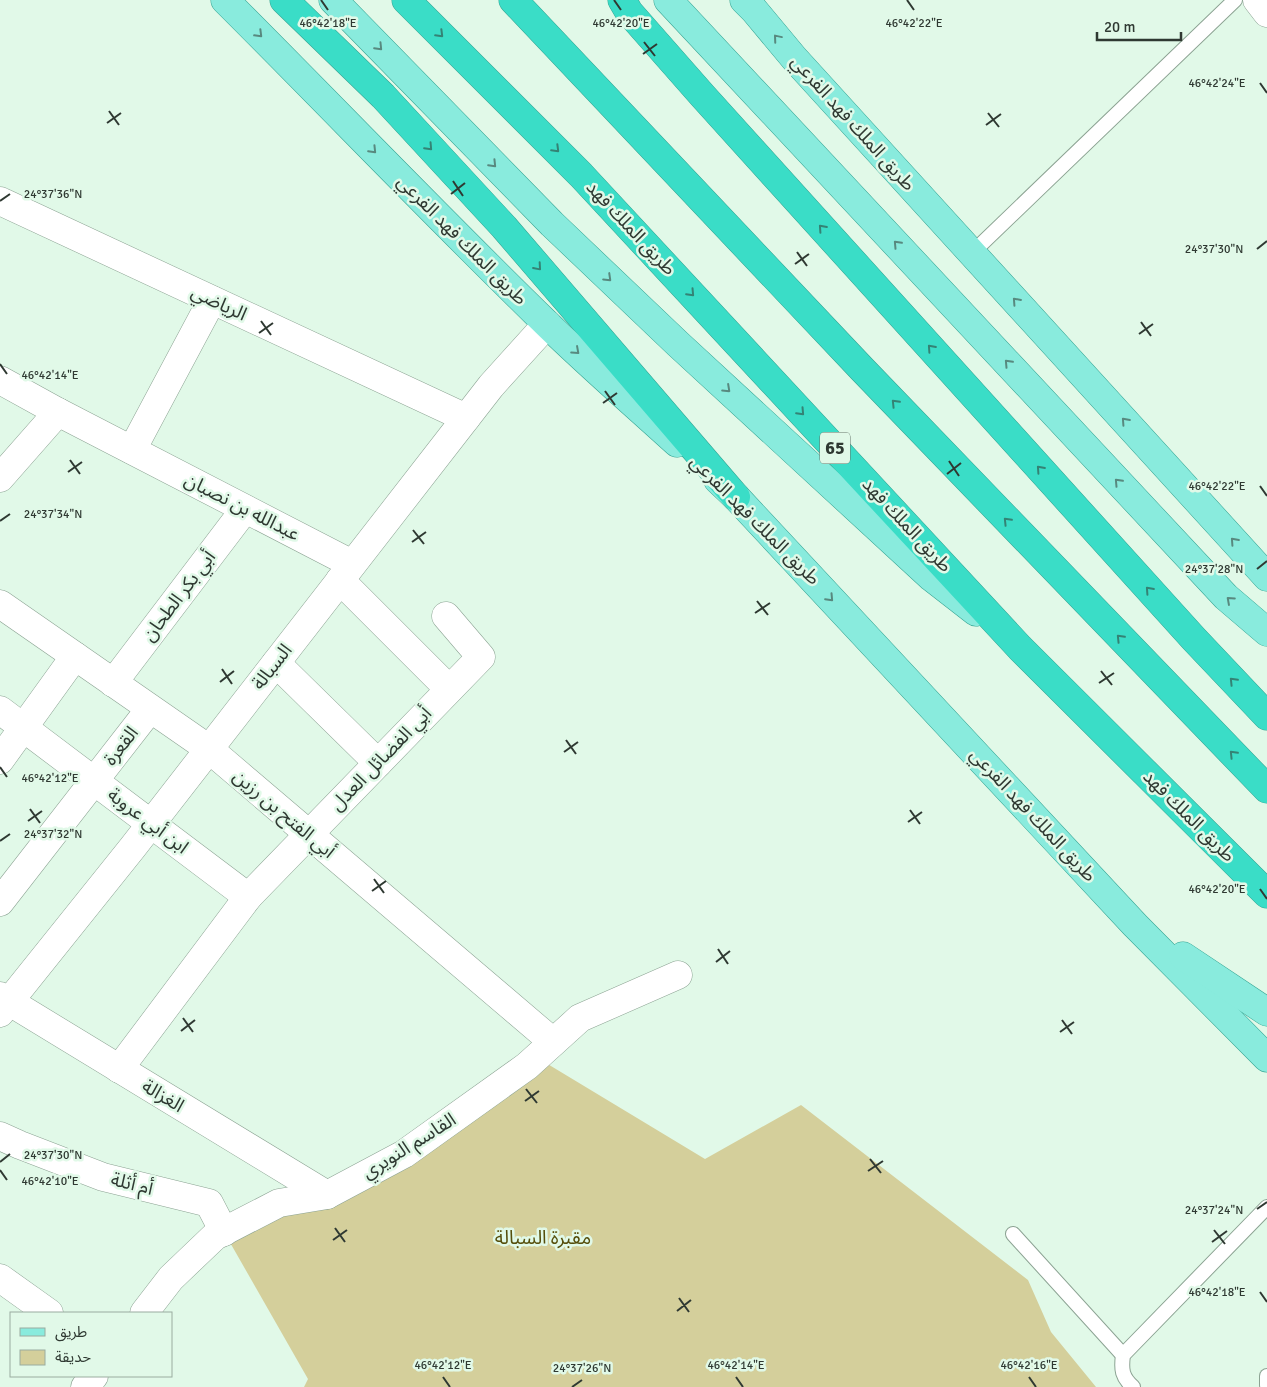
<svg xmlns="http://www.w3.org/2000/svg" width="1267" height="1387" viewBox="0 0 1267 1387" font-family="Signika,'Noto Sans Arabic',sans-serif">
	<rect width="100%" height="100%" fill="#e1f9e8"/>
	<path fill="#d4cf9b" d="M536 1057 705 1159 801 1105 1028 1280 1051 1332 1096 1387H304L308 1379 224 1232 327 1195Z"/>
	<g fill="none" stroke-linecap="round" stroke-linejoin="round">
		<g stroke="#8ca393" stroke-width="16">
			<g id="lane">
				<path d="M972 253 1235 0"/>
				<path d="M1013 1234 1123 1355"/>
				<path d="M1267 1376V1385"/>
				<path d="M1133 1387C1122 1377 1121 1370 1123 1355L1267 1207"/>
			</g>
		</g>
		<g stroke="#8ca393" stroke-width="29">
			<g id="street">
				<path d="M1257 0 1267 13"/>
				<path d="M0 201 466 418"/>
				<path d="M0 380 58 412 352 564"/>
				<path d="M132 450 212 300"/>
				<path d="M0 478 58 412"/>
				<path d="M340 580 449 689"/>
				<path d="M0 604 209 749 553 1042"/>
				<path d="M276 663 378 763"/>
				<path d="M113 683 245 509"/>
				<path d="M0 710 248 897"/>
				<path d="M0 760 75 656"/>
				<path d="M0 902 150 709"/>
				<path d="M0 996 327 1195"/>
				<path d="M119 1069 248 897 481 657 446 616"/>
				<path d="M0 1136 20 1145 103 1177 209 1203 224 1232"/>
				<path d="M0 1278 49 1313"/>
				<path d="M144 1313 171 1278 215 1236 279 1203 327 1195 404 1154 527 1066 580 1018 678 975"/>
				<path d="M85 1387 94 1376"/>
			</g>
		</g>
		<g stroke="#8ca393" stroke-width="29">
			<path id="secondary" d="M0 1013 133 847 491 386 547 324"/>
		</g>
		<g stroke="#36a493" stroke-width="29">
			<g id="primary">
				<path d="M225 0C332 107 437 217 546 323 588 364 633 403 677 443"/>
				<path d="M333 0 552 224 678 344 931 577 976 612"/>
				<path d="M668 0 1226 597 1267 632"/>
				<path d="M744 0 754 10 794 58 1267 577"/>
				<path d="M718 480 736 497 1135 925 1267 1058"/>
				<path d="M1183 956 1267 1012"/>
			</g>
		</g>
		<g stroke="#36a493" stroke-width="29">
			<g id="highway">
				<path d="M284 0 383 96 504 227 736 497"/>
				<path d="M406 0 581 175 1020 648 1267 894"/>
				<path d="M513 0 862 369 1267 789"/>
				<path d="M622 0 629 12 702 95 1194 639 1267 716"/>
			</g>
		</g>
		<use href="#lane" stroke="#fff" stroke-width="14"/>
		<use href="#street" stroke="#fff" stroke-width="28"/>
		<use href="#secondary" stroke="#fff" stroke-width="28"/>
		<use href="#primary" stroke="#89ebdd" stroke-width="28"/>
		<use href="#highway" stroke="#3addc7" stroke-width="28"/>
	</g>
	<defs><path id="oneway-chevron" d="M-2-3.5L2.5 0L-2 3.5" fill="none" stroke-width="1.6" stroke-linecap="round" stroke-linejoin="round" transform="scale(1.25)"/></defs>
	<g stroke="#58897f">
		<use href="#oneway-chevron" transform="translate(259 34) rotate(45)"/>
		<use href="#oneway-chevron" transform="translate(777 38) rotate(-130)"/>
		<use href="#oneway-chevron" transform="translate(379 47) rotate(46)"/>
		<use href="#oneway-chevron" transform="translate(373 150) rotate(46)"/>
		<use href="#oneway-chevron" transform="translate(493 164) rotate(46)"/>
		<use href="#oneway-chevron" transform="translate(897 244) rotate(-133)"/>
		<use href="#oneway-chevron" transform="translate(608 278) rotate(44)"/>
		<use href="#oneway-chevron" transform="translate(1016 301) rotate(-132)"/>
		<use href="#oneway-chevron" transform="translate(576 351) rotate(42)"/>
		<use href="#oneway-chevron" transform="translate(1008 363) rotate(-133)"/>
		<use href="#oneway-chevron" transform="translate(727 389) rotate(43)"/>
		<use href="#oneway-chevron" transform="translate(1125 421) rotate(-132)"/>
		<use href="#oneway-chevron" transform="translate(1118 482) rotate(-133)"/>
		<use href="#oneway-chevron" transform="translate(1234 541) rotate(-132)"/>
		<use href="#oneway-chevron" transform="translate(830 598) rotate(47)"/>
		<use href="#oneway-chevron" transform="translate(1230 600) rotate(-138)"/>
	</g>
	<g stroke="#348375">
		<use href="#oneway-chevron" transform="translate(440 34) rotate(45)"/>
		<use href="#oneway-chevron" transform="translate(429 147) rotate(47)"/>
		<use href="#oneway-chevron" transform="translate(556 149) rotate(45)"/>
		<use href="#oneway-chevron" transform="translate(822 228) rotate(-132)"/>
		<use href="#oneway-chevron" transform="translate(538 267) rotate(49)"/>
		<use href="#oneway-chevron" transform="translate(691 293) rotate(47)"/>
		<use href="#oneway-chevron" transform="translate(931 348) rotate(-132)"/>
		<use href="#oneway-chevron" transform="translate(895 403) rotate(-134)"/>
		<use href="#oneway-chevron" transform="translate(801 412) rotate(47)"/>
		<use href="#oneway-chevron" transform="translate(1040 469) rotate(-132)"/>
		<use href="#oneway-chevron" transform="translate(1007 521) rotate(-134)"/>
		<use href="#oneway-chevron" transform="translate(1149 590) rotate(-132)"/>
		<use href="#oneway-chevron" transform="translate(1120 638) rotate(-134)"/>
		<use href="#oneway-chevron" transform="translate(1233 681) rotate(-134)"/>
		<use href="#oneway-chevron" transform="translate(1233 754) rotate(-134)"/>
	</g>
	<path fill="none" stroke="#2f3932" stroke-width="2" d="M321 0 328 10M614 0 621 10M907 0 914 10M644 42 655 56M643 54 657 44M1260 83 1267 93M109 111 119 125M988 113 999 127M107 123 121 113M986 125 1001 114M453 181 463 196M451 194 465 183M0 201 10 194M1257 249 1267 241M797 252 807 266M795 264 809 254M261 321 271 335M1141 322 1151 336M259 333 273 323M1139 334 1153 324M0 364 7 374M605 391 615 405M603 403 617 393M70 460 80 474M949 461 959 476M68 472 82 462M947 474 961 463M1260 486 1267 496M0 521 10 514M413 530 424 544M412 542 426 532M1257 569 1267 561M757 601 768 615M755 613 770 603M222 669 232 684M1101 671 1112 685M220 682 234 671M1099 683 1114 673M566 740 576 754M564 752 578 742M0 767 7 777M30 809 40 823M910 810 920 824M28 821 42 811M908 822 922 812M0 841 10 834M374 879 384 893M1260 889 1267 899M372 891 386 881M718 949 728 964M716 962 730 951M183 1018 193 1032M1062 1020 1072 1034M181 1031 195 1020M1060 1032 1074 1022M526 1089 537 1103M525 1101 539 1091M870 1159 881 1173M0 1162 10 1154M0 1170 7 1180M868 1171 883 1161M1257 1209 1267 1202M335 1228 345 1242M1214 1230 1225 1244M333 1240 347 1230M1212 1242 1227 1231M1260 1292 1267 1302M679 1298 689 1312M677 1311 691 1300M443 1377 450 1387M736 1377 743 1387M1029 1377 1036 1387M572 1387 582 1380"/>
	<g text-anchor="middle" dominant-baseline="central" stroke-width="5" stroke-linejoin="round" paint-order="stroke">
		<rect fill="#e1f9e8" stroke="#647369" stroke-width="1" x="820" y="432.5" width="30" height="31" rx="4"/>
		<g font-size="18" font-weight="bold" fill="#2f3932">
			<text x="835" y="448">65</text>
		</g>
		<g font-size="19" fill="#2f3932" stroke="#e1f9e8">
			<text transform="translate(853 123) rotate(48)">طريق الملك فهد الفرعي</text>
			<text transform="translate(631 228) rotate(47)">طريق الملك فهد</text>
			<text transform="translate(462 240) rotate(45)">طريق الملك فهد الفرعي</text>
			<text transform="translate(219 303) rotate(25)">الرياضي</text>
			<text transform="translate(242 507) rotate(27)">عبدالله بن نصبان</text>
			<text transform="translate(755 520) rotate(45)">طريق الملك فهد الفرعي</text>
			<text transform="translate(907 525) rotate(47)">طريق الملك فهد</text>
			<text transform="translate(179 596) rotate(-53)">أبي بكر الطحان</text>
			<text transform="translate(272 667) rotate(-52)">السبالة</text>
			<text transform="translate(121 746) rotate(-52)">القعرة</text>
			<text transform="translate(381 759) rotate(-46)">أبي الفضائل العدل</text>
			<text transform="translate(284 814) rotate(40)">أبي الفتح بن رزين</text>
			<text transform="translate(1033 815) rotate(47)">طريق الملك فهد الفرعي</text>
			<text transform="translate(1189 816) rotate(45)">طريق الملك فهد</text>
			<text transform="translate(148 821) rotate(37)">ابن أبي عروبة</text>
			<text transform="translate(163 1096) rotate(31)">الغزالة</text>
			<text transform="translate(409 1146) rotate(-32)">القاسم النويري</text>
			<text transform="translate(132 1184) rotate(14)">أم أثلة</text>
		</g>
		<g font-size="19" fill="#554e0b" stroke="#e1f9e8">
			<text x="543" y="1238">مقبرة السبالة</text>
		</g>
	</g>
	<g font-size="12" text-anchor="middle" fill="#2f3932" stroke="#e1f9e8" stroke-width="5" stroke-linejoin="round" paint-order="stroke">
		<text x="328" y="27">46°42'18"E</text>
		<text x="621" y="27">46°42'20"E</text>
		<text x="914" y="27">46°42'22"E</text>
		<text x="1217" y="87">46°42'24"E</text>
		<text x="53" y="198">24°37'36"N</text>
		<text x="1214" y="253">24°37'30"N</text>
		<text x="50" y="379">46°42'14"E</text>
		<text x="1217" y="490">46°42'22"E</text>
		<text x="53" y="518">24°37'34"N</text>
		<text x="1214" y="573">24°37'28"N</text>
		<text x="50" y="782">46°42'12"E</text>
		<text x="53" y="838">24°37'32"N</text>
		<text x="1217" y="893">46°42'20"E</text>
		<text x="53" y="1159">24°37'30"N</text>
		<text x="50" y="1185">46°42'10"E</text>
		<text x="1214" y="1214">24°37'24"N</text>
		<text x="1217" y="1296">46°42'18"E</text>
		<text x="443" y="1369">46°42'12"E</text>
		<text x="736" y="1369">46°42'14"E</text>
		<text x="1029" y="1369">46°42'16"E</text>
		<text x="582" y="1372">24°37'26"N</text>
	</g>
	<rect x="10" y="1312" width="162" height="65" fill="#e1f9e8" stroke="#9aac9f"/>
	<rect x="20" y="1328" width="25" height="8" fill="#89ebdd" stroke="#9aac9f"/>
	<text x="55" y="1337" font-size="15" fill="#2f3932">طريق</text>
	<rect x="20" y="1350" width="25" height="15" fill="#d4cf9b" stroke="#9aac9f"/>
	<text x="55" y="1362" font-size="15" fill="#2f3932">حديقة</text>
	<path d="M1097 32v8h84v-8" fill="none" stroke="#2f3932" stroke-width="2.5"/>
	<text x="1104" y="32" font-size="15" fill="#2f3932" stroke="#e1f9e8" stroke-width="4" paint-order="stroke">20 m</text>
</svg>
